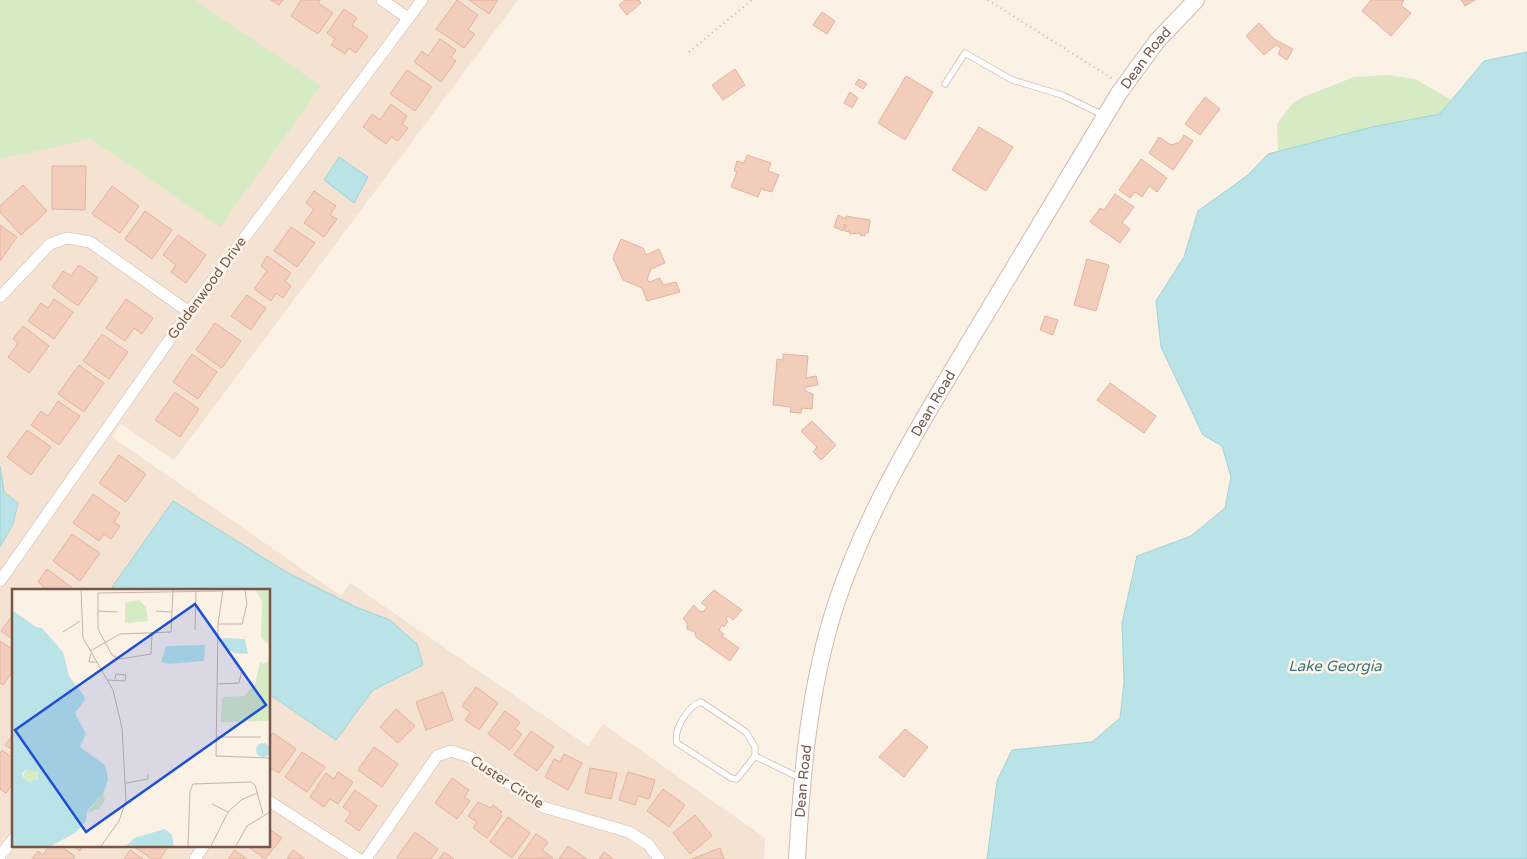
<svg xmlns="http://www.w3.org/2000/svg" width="1527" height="859" viewBox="0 0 1527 859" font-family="'Varela Round',sans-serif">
	<rect width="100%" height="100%" fill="#fcf1e5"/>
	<path fill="#f4e2d3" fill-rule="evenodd" d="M0 0H518L174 460 121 424 112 437 341 596 350 583 588 746 603 724 765 838 764 859H0ZM14 590H269V845H14Z"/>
	<g fill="#d6eac3">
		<path d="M0 0H195L321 86 220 227 91 139 0 159Z"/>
		<path d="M1387 75 1415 79 1452 100 1440 114 1372 127 1278 151 1277 124 1293 103 1303 97 1354 77Z"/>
	</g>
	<g fill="#b9e3e6" stroke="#9fd4d8">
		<path d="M1527 52V859H987L997 781 1012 750 1092 742 1120 718 1124 682 1122 623 1137 556 1191 536 1225 508 1231 477 1222 446 1203 435 1161 347 1156 301 1184 257 1198 211 1248 175 1268 154 1372 127 1440 114 1484 61Z"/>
		<path d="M339 157 368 177 354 203 324 180Z"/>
		<path d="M0 466 4 492 18 503 13 524 0 547Z"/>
		<path d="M173 501 288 573 356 607 390 620 417 644 423 665 373 690 336 740 269 694V590H118L112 587Z"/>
	</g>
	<g fill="#f2cdbc" stroke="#e5b29c">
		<path d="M271 0H283L279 5Z"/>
		<path d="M301 0H320L318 3 333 13 318 34 291 16Z"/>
		<path d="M457 0 478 15 468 30 475 34 464 48 436 29Z"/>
		<path d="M469 0H498L489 14Z"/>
		<path d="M625 0H639L641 3 627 15 619 5Z"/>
		<path d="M1371 0H1404L1401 5 1411 13 1391 36 1362 11Z"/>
		<path d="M1461 0H1475L1465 6Z"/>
		<path d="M344 9 357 18 352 25 368 36 356 53 349 48 345 54 331 45 335 39 327 33Z"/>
		<path d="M822 12 835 21 827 34 813 25Z"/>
		<path d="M1259 23 1274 39 1293 49 1287 60 1278 54 1281 48 1276 45 1264 55 1246 36Z"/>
		<path d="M440 39 456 50 451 58 456 61 441 82 414 62 422 51 428 56Z"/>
		<path d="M735 69 745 85 723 100 712 85Z"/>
		<path d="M407 70 432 87 415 111 390 94Z"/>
		<path d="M906 76 933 92 905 140 878 123Z"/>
		<path d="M859 79 867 84 863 89 855 84Z"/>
		<path d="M850 92 858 98 852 108 844 103Z"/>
		<path d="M1205 97 1220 109 1200 135 1185 124Z"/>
		<path d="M391 104 407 116 402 124 408 128 398 141 391 137 386 144 363 127 372 114 380 120Z"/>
		<path d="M979 127 1013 147 986 191 952 170Z"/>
		<path d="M1184 135 1193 141 1173 170 1149 153 1159 137 1171 145 1180 142Z"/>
		<path d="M747 155 771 163 768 171 779 175 772 192 761 189 758 197 731 187 737 172 734 171 737 161 744 163Z"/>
		<path d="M1141 159 1167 178 1157 192 1149 186 1142 197 1135 192 1130 198 1119 190Z"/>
		<path d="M52 166H86L85 210 52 209Z"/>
		<path d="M23 185 47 211 21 235 0 212V206Z"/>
		<path d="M112 186 139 206 120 233 92 214Z"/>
		<path d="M314 191 336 206 330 215 337 219 324 237 304 223 314 209 306 203Z"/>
		<path d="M1115 194 1134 207 1122 223 1130 229 1120 243 1090 222 1100 208 1104 210Z"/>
		<path d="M145 211 172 230 152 259 125 239Z"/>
		<path d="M838 215 846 219V216L870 220 868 233H865V236L860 235V233L850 234V232L845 231V224L843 231 834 227Z"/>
		<path d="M0 225 17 237 0 261Z"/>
		<path d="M291 227 315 243 297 267 274 251Z"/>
		<path d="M178 235 206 255 186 283 171 272 176 265 163 255Z"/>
		<path d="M621 239 643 248 646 255 659 249 665 263 651 269 647 279 649 282 660 278 663 285 676 282 680 292 647 301 642 288 623 280 613 258Z"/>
		<path d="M267 256 291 273 285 281 291 286 283 298 276 293 271 301 254 289 267 271 261 266Z"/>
		<path d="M1087 259 1109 265 1096 311 1074 305Z"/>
		<path d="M79 265 98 278 78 306 52 287 63 271 71 276Z"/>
		<path d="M247 295 266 308 251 330 231 316Z"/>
		<path d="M54 299 73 312 54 339 28 321 41 303 48 308Z"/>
		<path d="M126 299 153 318 142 334 134 328 125 341 106 328Z"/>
		<path d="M1045 316 1058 320 1053 335 1040 330Z"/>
		<path d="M215 323 241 341 222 368 196 350Z"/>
		<path d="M23 326 49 346 29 373 8 357 18 343 13 339Z"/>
		<path d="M102 334 128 352 109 379 83 361Z"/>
		<path d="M192 354 217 372 198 399 173 382Z"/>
		<path d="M783 354 808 356 806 378 816 376 818 385 805 387V391L813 394 812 409 802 408 801 413 790 412 791 407 773 405 777 359 783 360Z"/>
		<path d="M79 365 104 383 84 412 58 394Z"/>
		<path d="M1110 383 1156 416 1144 433 1097 400Z"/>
		<path d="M175 392 199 409 180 437 155 420Z"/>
		<path d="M58 401 80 416 59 445 31 425 41 411 48 416Z"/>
		<path d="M812 421 836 445 821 460 813 452 817 447 801 431Z"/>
		<path d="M27 430 51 447 31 475 7 457Z"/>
		<path d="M119 455 146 474 126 502 99 483Z"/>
		<path d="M93 494 120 513 114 522 120 526 111 539 104 534 99 541 73 523Z"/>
		<path d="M72 534 100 553 80 581 53 561Z"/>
		<path d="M47 569 74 589 73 590H42L44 587 38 582Z"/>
		<path d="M714 590 742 610 733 620 728 616 726 619 728 621 724 627 722 625 719 630 724 634 722 636 739 648 730 661 696 637 695 632 687 629V622L683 619 694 605 700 612 704 611 707 607 701 603Z"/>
		<path d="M14 613V640L1 631Z"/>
		<path d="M0 641 14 650V669L3 685 0 683Z"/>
		<path d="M476 687 498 703 479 730 465 720 470 712 462 706Z"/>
		<path d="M443 692 453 720 426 730 416 702Z"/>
		<path d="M396 709 415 726 398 743 380 727Z"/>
		<path d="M505 711 520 722 515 729 522 734 510 750 488 734Z"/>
		<path d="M905 729 928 747 904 777 879 757Z"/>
		<path d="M531 731 554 747 537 771 514 755Z"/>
		<path d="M14 733V751L5 745Z"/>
		<path d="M273 733 296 749 279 773 269 767V739Z"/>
		<path d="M374 747 398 764 382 787 358 770Z"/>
		<path d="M2 750 14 759V781L6 793 0 789V753Z"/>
		<path d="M302 752 325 767 307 792 285 777Z"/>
		<path d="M564 754 582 763 568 790 545 777 554 759 560 762Z"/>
		<path d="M590 768 617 773 611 799 585 793Z"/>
		<path d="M338 772 353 782 338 804 330 799 324 807 310 797 326 773 334 779Z"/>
		<path d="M628 772 655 780 649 799 638 796 635 805 619 800Z"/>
		<path d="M452 778 469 790 464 797 470 801 457 819 435 803Z"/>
		<path d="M663 789 685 805 669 827 647 811Z"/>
		<path d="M355 790 377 806 359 831 345 821 351 813 343 807Z"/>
		<path d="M478 802 491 808 493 805 502 812 500 814 502 816 487 838 473 828 477 822 468 816Z"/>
		<path d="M695 815 712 836 690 854 673 833Z"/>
		<path d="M508 817 530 833 512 858 490 842Z"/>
		<path d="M269 829 282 838 265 859 246 845H269Z"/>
		<path d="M415 832 438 849 431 859H400L397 857Z"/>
		<path d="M536 834 548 842 542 850 553 858 518 859Z"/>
		<path d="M50 845H59L75 856 73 859H32L38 851 43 855Z"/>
		<path d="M72 845H84L80 851Z"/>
		<path d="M165 845 168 847 160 859H152L133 846Z"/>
		<path d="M568 846 587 859H559Z"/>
		<path d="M720 848 724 859H692Z"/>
		<path d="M130 850 143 859H124Z"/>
		<path d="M235 850 247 859H228Z"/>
		<path d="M293 850 305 859H287Z"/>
		<path d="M444 852 454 859H439Z"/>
		<path d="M604 852 613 859H599Z"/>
	</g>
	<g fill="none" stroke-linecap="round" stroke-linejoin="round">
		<g stroke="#d0baae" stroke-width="7">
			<g id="lane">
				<path d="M945 84 965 53 1012 80 1062 95 1103 115"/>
				<path d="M701 702 746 732 755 747V756L737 779 731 778 677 743C673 730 688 706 701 702Z"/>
				<path d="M755 756 800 778"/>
			</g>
		</g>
		<g stroke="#d0baae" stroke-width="12">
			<g id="street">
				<path d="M382 0 408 18"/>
				<path d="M0 297 50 244 67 238 90 242 189 312"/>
				<path d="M0 581 189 312 422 0"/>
				<path d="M269 801 359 859"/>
				<path d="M0 856 14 838"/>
				<path d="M195 859 204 845"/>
				<path d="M366 859 437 756 451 751 470 757 543 807 629 832 648 844 659 859"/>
			</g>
		</g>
		<g stroke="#d3baab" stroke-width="18">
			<g id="secondary">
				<path id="s1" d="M797 859C802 772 809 687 836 604 867 510 918 428 968 344 1019 260 1069 176 1119 93L1157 41 1196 0"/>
			</g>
		</g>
		<g stroke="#d7b09f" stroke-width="2" stroke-dasharray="1 4" stroke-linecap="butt">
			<path d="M988 0 1113 79"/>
			<path d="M689 52 752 0"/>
		</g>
		<use href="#lane" stroke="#fff" stroke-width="5.5"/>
		<use href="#street" stroke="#fff" stroke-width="11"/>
		<use href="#secondary" stroke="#fff" stroke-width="16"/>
	</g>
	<g text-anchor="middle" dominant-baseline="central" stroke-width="5" stroke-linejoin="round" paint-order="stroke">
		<g font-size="14" fill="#75564a" stroke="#fff6eb">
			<text stroke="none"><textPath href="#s1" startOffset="888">Dean Road</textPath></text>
			<text transform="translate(207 288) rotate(-54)">Goldenwood Drive</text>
			<text stroke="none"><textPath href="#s1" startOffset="482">Dean Road</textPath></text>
			<text transform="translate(507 782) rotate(33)">Custer Circle</text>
			<text stroke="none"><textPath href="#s1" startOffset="78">Dean Road</textPath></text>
		</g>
		<g font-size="15" font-style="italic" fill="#3d767b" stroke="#fff6eb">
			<text x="1335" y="666">Lake Georgia</text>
		</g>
	</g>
	<g transform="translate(12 589)">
		<rect width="258" height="258" fill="#fcf1e5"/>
		<path d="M243 1H257V56L249 48 250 11ZM127 11 134 18 136 32 113 34V14ZM257 72V132L209 133 210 108 232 107 243 95 248 73 251 75ZM12 186a7 7 0 1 1 14 0a7 7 0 1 1-14 0ZM91 204 93 211 88 219 75 224Z" fill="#d6eac3"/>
		<path d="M0 21 24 38 30 39 51 63 57 87 72 107 73 111 63 124 74 145 68 158 93 176 96 190 92 203 75 222 74 232 63 244 39 257H0ZM14 180 26 183V190L17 193 12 189 10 185ZM212 49 233 50 236 65 223 64 211 58 209 51ZM193 56 192 72 157 75 149 73 154 57ZM244 161a7 7 0 1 1 14 0a7 7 0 1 1-14 0ZM153 240 160 246 162 257H114L122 249Z" fill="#b9e3e6" fill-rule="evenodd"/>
		<path fill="none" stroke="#c6b3a7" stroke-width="1" d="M69 1 71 49 101 101 110 139 114 212 107 232 89 257M211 1 206 35 204 167 258 169M86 22 105 23M144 22 160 23M206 35H230L235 15 233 2M183 41 184 2M51 43 68 32M140 45 139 65 108 70 100 66 86 40V4L211 2M78 62 108 45 159 43 161 1M79 64 77 73H85M95 91 113 92 114 86 104 85 103 90M206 95 227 94 230 81M205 148H249M114 194 136 190V185M200 215 216 223M176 257 178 202 181 195 239 193 243 196 251 225M199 257 216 223 229 211 245 204M224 257 235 237 258 223"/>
		<path fill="#1d4ed8" fill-opacity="0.15" stroke="#1d4ed8" stroke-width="2.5" d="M183 15 254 116 74 243 3 141Z"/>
		<rect width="258" height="258" fill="none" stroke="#75564a" stroke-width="2.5"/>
	</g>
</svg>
